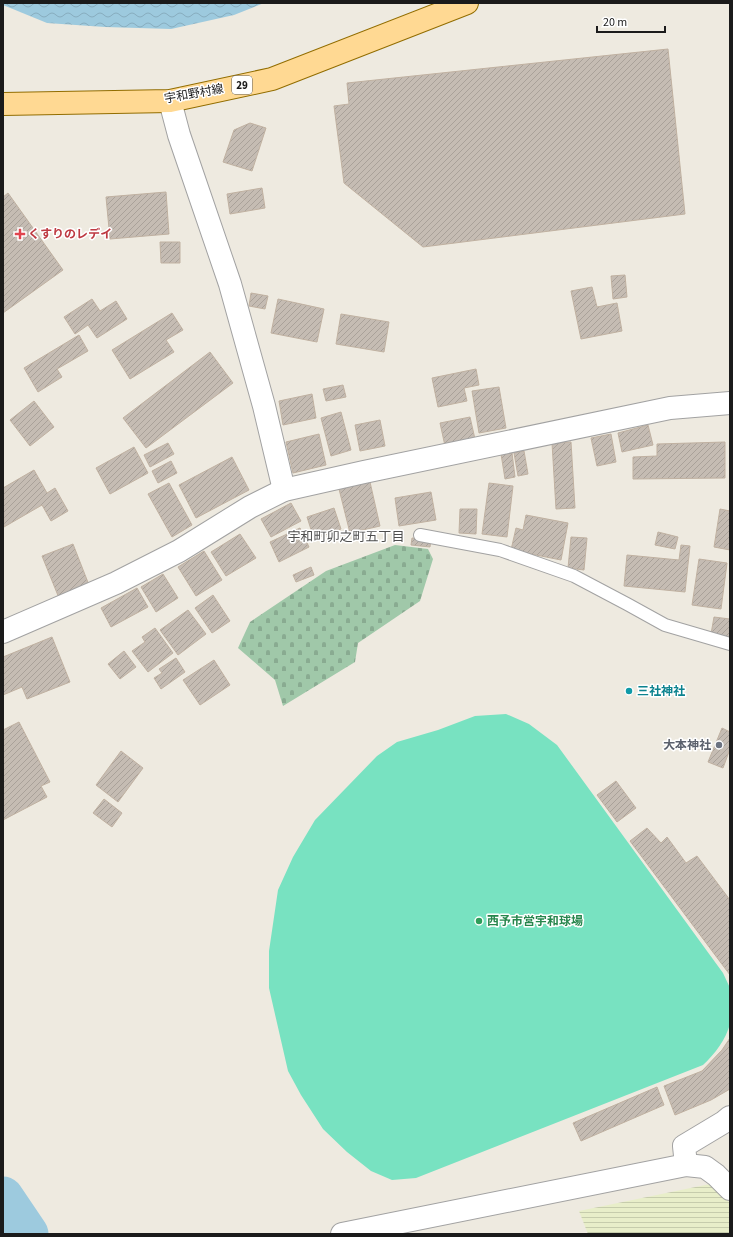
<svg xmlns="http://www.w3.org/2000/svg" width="733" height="1237" viewBox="0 0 733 1237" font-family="'Source Sans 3','Noto Sans JP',sans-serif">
	<defs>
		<pattern id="farmland-rules" width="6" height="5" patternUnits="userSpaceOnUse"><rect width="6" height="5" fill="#e8eec9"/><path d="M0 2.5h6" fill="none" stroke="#c6ccac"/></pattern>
		<pattern id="cemetery-stones" width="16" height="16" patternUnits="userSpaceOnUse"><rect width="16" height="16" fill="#a0c8a9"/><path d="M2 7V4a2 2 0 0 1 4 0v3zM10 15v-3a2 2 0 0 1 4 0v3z" fill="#89ab91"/></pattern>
		<pattern id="water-waves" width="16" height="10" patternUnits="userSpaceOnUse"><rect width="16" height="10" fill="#9dcade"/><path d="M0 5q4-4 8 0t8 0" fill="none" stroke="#87adbe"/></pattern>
		<pattern id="building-hatch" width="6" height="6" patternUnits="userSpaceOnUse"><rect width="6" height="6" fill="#c5bcb3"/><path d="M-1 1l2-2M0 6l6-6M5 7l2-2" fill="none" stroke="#a9a199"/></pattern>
	</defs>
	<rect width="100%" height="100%" fill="#eeeae0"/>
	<path fill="url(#farmland-rules)" d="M710 1184 730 1203V1234H588L579 1211Z"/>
	<path fill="url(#cemetery-stones)" d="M395 545 428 549 433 559 420 601 358 643 355 662 283 706 275 680 238 648 250 622 326 571Z"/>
	<path fill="#78e2c1" d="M506 714 529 724 557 745 723 973 730 988V1024C726 1039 715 1054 703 1065L416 1178 392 1180 371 1171 347 1152 323 1129 301 1095 288 1071 269 988V951L278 890 293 857 315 820 377 756 397 742 438 730 475 716Z"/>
	<path fill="url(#water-waves)" d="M3 3H264L234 15 171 29 105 27 47 23 3 5Z"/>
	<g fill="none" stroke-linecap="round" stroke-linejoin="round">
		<path stroke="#9dcade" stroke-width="41" d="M3 1197 28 1234"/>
	</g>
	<g fill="url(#building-hatch)" stroke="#c0b1a1">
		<path d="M668 49 685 214 423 247 344 183 334 106 349 104 347 83Z"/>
		<path d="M250 123 266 128 252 171 223 162 234 130Z"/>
		<path d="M262 188 265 208 230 214 227 194Z"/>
		<path d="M166 192 169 234 110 239 106 197Z"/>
		<path d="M8 193 63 270 3 313V197Z"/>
		<path d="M160 242H180V263H161Z"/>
		<path d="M625 275 627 297 613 299 611 276Z"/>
		<path d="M592 287 597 307 617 303 622 331 581 339 571 291Z"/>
		<path d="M251 293 268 296 265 309 249 306Z"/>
		<path d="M92 299 100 311 116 301 127 319 97 338 88 325 75 334 64 317Z"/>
		<path d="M278 299 324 309 317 342 271 333Z"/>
		<path d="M172 313 183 330 166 340 174 352 130 379 112 350Z"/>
		<path d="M341 314 389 322 384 352 336 344Z"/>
		<path d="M79 335 88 351 57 369 62 377 38 392 24 368Z"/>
		<path d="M210 352 233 383 146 448 123 418Z"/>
		<path d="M476 369 479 385 464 388 467 401 438 407 432 378Z"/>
		<path d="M343 385 346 397 326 401 323 389Z"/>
		<path d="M499 387 506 428 479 433 472 391Z"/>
		<path d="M312 394 316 418 283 425 279 401Z"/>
		<path d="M34 401 54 427 30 446 10 420Z"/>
		<path d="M341 412 351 450 331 456 321 418Z"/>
		<path d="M470 417 475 439 445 446 440 423Z"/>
		<path d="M380 420 385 446 360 451 355 425Z"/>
		<path d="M648 425 653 445 622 452 618 433Z"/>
		<path d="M319 434 326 465 293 473 286 442Z"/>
		<path d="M611 434 616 462 597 466 591 438Z"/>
		<path d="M571 442 575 508 556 509 552 443Z"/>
		<path d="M725 442V478L633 479V457L657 456V444Z"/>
		<path d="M168 443 174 454 150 467 144 455Z"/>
		<path d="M134 447 148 473 110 494 96 468Z"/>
		<path d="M524 451 528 474 518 476 514 453Z"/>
		<path d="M512 453 515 477 505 479 501 454Z"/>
		<path d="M232 457 249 490 196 518 179 485Z"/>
		<path d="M171 461 177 473 158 483 152 471Z"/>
		<path d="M34 470 47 493 55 488 68 511 51 521 42 505 4 527 3 488Z"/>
		<path d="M370 482 380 526 350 533 339 489Z"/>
		<path d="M169 483 192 525 172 537 148 494Z"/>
		<path d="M489 483 513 486 507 537 482 534Z"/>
		<path d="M431 492 436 520 399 526 395 498Z"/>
		<path d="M291 503 301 521 271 537 261 519Z"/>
		<path d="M334 508 341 529 314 539 307 517Z"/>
		<path d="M460 509H477L476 534 459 533Z"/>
		<path d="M720 509 730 511V550L714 547Z"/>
		<path d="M526 515 568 523 561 560 511 550 516 528 523 530Z"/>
		<path d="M300 528 309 547 279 562 270 542Z"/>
		<path d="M658 532 678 537 675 549 655 545Z"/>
		<path d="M240 534 256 558 226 576 211 552Z"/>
		<path d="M571 537 587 538 584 570 568 568Z"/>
		<path d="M412 538 431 540 430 547 411 545Z"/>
		<path d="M73 544 89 585 59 598 42 556Z"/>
		<path d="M681 545 690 546 685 592 624 586 627 555 679 560Z"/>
		<path d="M204 551 222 580 196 596 178 567Z"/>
		<path d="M699 559 727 563 721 609 692 605Z"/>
		<path d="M311 567 314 575 296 582 293 575Z"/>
		<path d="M163 574 178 598 156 612 141 587Z"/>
		<path d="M137 588 148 607 111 627 101 608Z"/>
		<path d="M213 595 230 621 212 633 195 608Z"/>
		<path d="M188 610 206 634 178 655 160 630Z"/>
		<path d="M714 617 730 619V637L711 634Z"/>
		<path d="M155 628 173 653 148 672 132 651 145 642 142 637Z"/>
		<path d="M52 637 70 682 27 699 22 687 3 695V657Z"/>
		<path d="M124 651 136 667 120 679 108 664Z"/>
		<path d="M176 658 185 672 161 689 154 678 162 673 159 669Z"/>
		<path d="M214 660 230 685 200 705 183 680Z"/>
		<path d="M19 722 50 782 41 786 47 797 3 820V730Z"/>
		<path d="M722 728 730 732V749L723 768 708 762Z"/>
		<path d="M121 751 143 768 118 802 96 785Z"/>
		<path d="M616 781 636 808 617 822 597 795Z"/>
		<path d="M104 799 122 813 112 827 93 813Z"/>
		<path d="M647 828 661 843 667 837 686 863 697 856 730 900V975L630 841Z"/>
		<path d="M730 1038V1089L711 1100 675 1115 664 1086 702 1071 722 1050Z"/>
		<path d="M657 1087 664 1105 581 1141 573 1123Z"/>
	</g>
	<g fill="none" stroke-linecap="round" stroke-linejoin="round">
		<g stroke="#a2a2a2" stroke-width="14">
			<path id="lane" d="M420 535 500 550 574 576 627 604 665 625 730 644"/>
		</g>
		<g stroke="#a2a2a2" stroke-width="24">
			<g id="street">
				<path d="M170 101 179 135 230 284 264 406 284 490"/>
				<path d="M3 632 116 583 179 551 250 507 284 490 364 472 670 408 730 403"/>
				<path d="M686 1165 705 1167 716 1175 730 1189"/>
				<path d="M342 1234 686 1165 684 1146 724 1122 730 1117"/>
			</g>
		</g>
		<g stroke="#926d00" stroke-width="24">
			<path id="primary" d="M3 104 170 101 272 79 467 3"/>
		</g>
		<use href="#lane" stroke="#fff" stroke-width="12"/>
		<use href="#street" stroke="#fff" stroke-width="22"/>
		<use href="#primary" stroke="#ffd993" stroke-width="22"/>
	</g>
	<path fill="#e0444e" stroke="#fff" stroke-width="1.5" d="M18 228h4v4h4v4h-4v4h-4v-4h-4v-4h4z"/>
	<circle fill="#0f9aa8" stroke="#fff" stroke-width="1.5" cx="629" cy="691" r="4"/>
	<circle fill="#6b7280" stroke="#fff" stroke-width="1.5" cx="719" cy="745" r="4"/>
	<circle fill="#2e9e5b" stroke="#fff" stroke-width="1.5" cx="479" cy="921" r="4"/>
	<g text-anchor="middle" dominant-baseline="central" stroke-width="3" stroke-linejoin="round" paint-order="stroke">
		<rect fill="#fff" stroke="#5f5f5f" stroke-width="1" x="232" y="76" width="20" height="18" rx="3"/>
		<g font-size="11" font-weight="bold" fill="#1b1b1b">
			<text x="242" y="85">29</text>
		</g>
		<g font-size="12" fill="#1b1b1b" stroke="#fff">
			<text transform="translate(194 94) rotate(-10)">宇和野村線</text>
		</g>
		<g font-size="12" font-weight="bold" fill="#be3a42" stroke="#fff" text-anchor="start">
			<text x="28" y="234">くすりのレデイ</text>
		</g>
		<g font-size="12" font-weight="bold" fill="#0d838f" stroke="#fff" text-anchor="start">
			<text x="637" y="691">三社神社</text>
		</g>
		<g font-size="12" font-weight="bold" fill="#5b616d" stroke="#fff" text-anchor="end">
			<text x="711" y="745">大本神社</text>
		</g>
		<g font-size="12" font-weight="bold" fill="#27864d" stroke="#fff" text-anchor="start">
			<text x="487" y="921">西予市営宇和球場</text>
		</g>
		<g font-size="13" fill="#4e4e4e" stroke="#fff">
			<text x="346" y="537">宇和町卯之町五丁目</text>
		</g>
	</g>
	<rect width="733" height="1237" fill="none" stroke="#1b1b1b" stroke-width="8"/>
	<path d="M597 26v6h68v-6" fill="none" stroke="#1b1b1b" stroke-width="2"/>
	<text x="603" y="26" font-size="12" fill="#1b1b1b" stroke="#ffffff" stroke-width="3" paint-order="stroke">20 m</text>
</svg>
